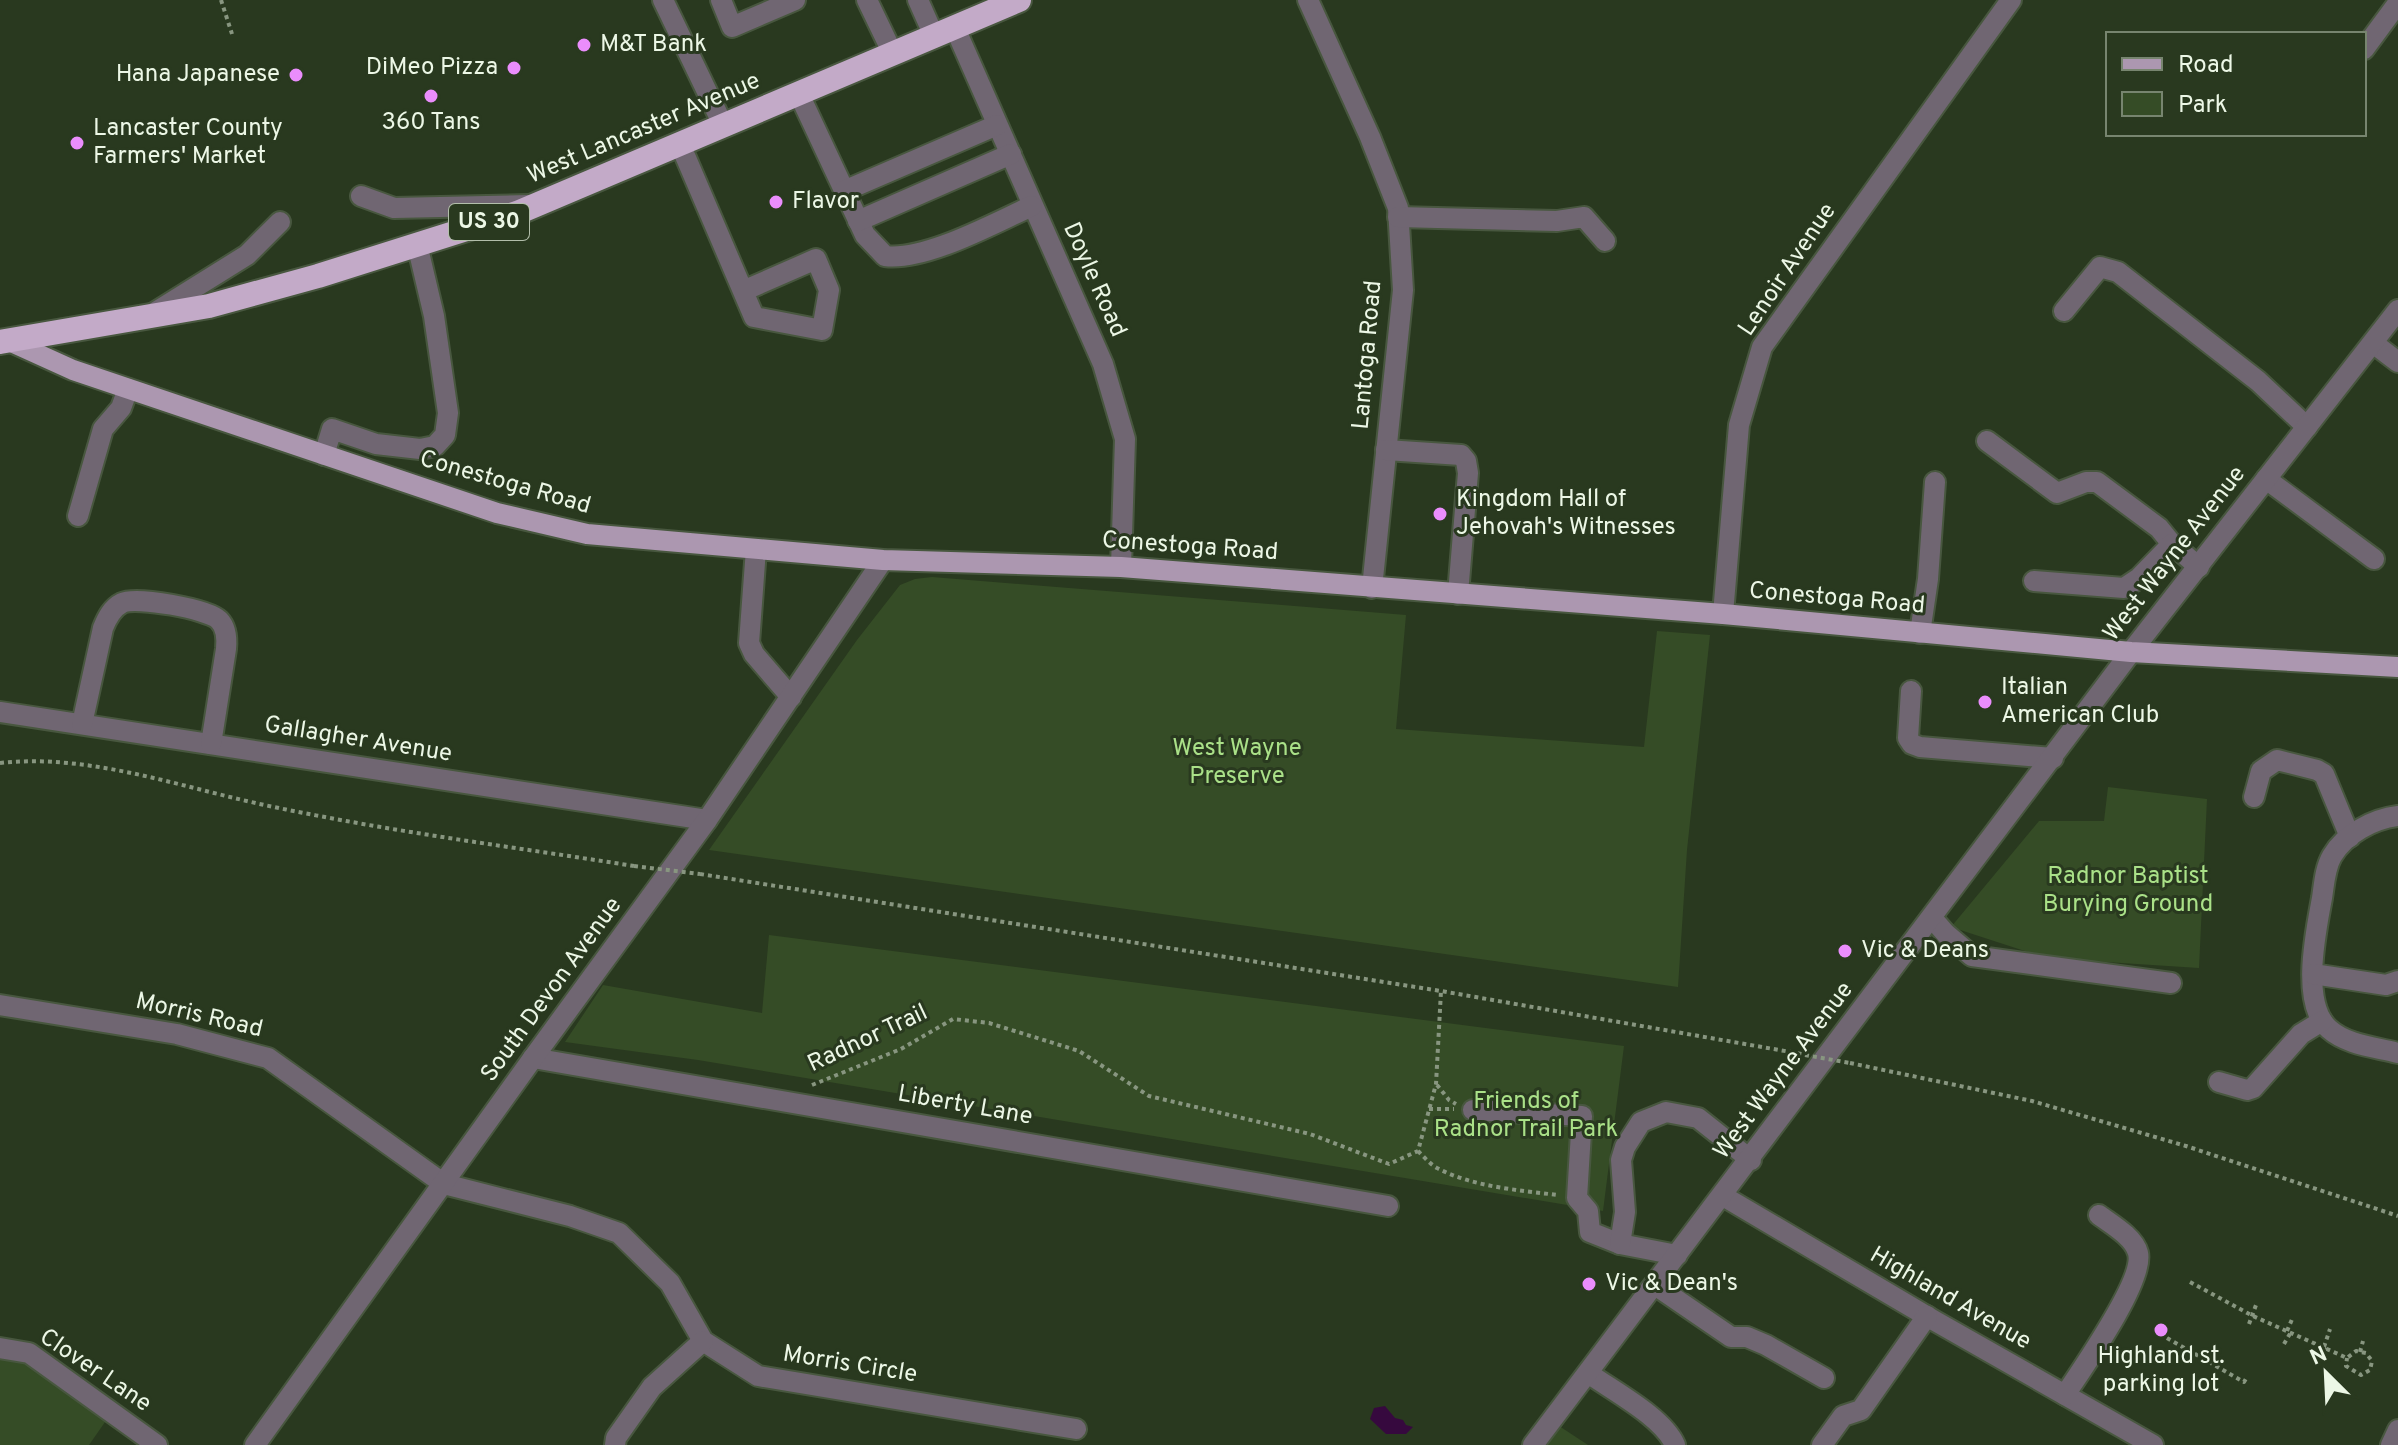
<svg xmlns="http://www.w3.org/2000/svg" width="2398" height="1445" viewBox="0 0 2398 1445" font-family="Overpass,sans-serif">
	<rect width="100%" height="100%" fill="#29391f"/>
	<g fill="#354c26">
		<path d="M932 577 1406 615 1396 729 1644 747 1657 631 1710 635 1687 850 1678 987 709 850 857 640 900 585 915 579Z"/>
		<path d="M2108 787 2207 799 2199 968 2059 959 2037 955 1951 927 2039 821H2104Z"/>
		<path d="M769 935 1624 1046 1603 1211 698 1060 565 1042 603 985 762 1013Z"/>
		<path d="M0 1348 112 1412 89 1445H0Z"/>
		<path d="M1550 1420 1588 1445H1532Z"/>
	</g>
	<path fill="#36093e" d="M1385 1406 1395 1418 1403 1420 1406 1425 1413 1427 1406 1434H1386L1370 1419 1374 1408Z"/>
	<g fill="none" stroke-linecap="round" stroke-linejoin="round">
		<g stroke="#48573f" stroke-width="24">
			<g id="minor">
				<path d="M663 0 723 125"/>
				<path d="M721 0 732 27 795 0"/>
				<path d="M867 0 893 54"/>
				<path d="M918 0 934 36"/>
				<path d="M1308 0 1370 137 1398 208 1403 290 1372 588"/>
				<path d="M955 28 1103 364 1125 439 1121 567"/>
				<path d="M2364 49 2398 3"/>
				<path d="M799 94 865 235 885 256C926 261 994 223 1032 206"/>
				<path d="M680 144 754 317 822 330 829 290 816 259 743 291"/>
				<path d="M844 191 997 125"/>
				<path d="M361 196 394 208 529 205"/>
				<path d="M1398 217 1557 221 1584 217 1605 241"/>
				<path d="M858 221 1011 154"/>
				<path d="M2064 311 2100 267 2118 272 2258 381 2307 427"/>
				<path d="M154 313 247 255 280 222"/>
				<path d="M2373 343 2398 362"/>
				<path d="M1987 441 2057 493 2086 482H2097L2159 528 2172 544 2199 567"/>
				<path d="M1386 450 1461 455 1466 461 1468 473 1458 594"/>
				<path d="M324 455 332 429 376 444 420 449 435 446 445 435 448 413 434 316 417 244"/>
				<path d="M2266 479 2374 559"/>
				<path d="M78 516 103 429 121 408 128 389"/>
				<path d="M756 549 749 643 754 654 791 697"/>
				<path d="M2034 581 2124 588 2139 578 2172 544"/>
				<path d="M1723 614 1739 425 1762 347 2011 0"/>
				<path d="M1920 633 1928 579 1935 482"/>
				<path d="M1911 691 1908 738 1912 744 1920 747 2053 758"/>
				<path d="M0 712 707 820"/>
				<path d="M82 724 103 628C107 618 112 608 122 603 136 596 208 609 219 620 227 628 227 639 226 649L211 744"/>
				<path d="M2254 797 2261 771 2277 760 2317 770 2324 774 2350 837"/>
				<path d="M2398 816C2373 819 2345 834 2332 856 2325 868 2324 885 2322 898 2316 931 2300 1004 2329 1029 2347 1045 2375 1047 2398 1053"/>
				<path d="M1932 918 1946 934 1972 956 2171 983"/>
				<path d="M2313 974 2386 985 2398 981"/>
				<path d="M0 1005 177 1034 268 1058 444 1184 570 1216 619 1233 670 1283 703 1341 758 1376 1076 1429"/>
				<path d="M533 1058 1388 1206"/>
				<path d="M2219 1082 2247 1090 2253 1088 2301 1034 2322 1021"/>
				<path d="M1473 1110 1582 1116 1577 1198 1588 1211 1590 1232 1620 1244 1677 1255"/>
				<path d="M1723 1196 1935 1321 2153 1445"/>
				<path d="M1620 1244 1625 1212 1621 1160 1625 1147 1641 1122 1666 1112 1698 1118 1751 1160"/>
				<path d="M1655 1285 1731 1337H1747L1766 1345 1824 1378"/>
				<path d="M0 1348 29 1353 157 1445"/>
				<path d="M1588 1373C1613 1391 1663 1417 1675 1445"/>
				<path d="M2065 1395C2082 1369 2145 1280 2138 1253 2134 1237 2111 1224 2099 1215"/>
				<path d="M255 1445 533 1058 707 820 883 560"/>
				<path d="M615 1445 616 1438 652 1387 703 1341"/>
				<path d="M1533 1445 2131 652 2398 310"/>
				<path d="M1822 1445 1843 1416 1861 1410 1927 1316"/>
				<path d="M2391 1445 2398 1430"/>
			</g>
		</g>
		<g stroke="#48573f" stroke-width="24">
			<path id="major" d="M9 341 73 370 497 513 587 534 883 560 1121 567 1723 614 2131 652 2398 667"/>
		</g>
		<g stroke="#48573f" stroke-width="28">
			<path id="highway" d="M0 342 209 306 318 276 517 213 1019 0"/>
		</g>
		<g stroke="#889680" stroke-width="4" stroke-dasharray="4 4" stroke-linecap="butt">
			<path d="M221 0 232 34"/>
			<path d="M0 763C92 753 185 789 274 807 393 832 514 847 634 866"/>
			<path d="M700 874 1441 991 1802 1054"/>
			<path d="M1850 1063 2032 1101 2186 1146 2398 1216"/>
			<path d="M812 1085 901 1049 953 1019 989 1023 1079 1051 1149 1096 1310 1134 1389 1164 1418 1151 1436 1084 1441 991"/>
			<path d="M1437 1085 1449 1100 1456 1104"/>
			<path d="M1429 1109H1454"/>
			<path d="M1418 1151C1424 1157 1430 1164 1437 1168 1473 1187 1518 1190 1557 1195"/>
			<path d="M2190 1282 2253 1316 2347 1358 2356 1351 2366 1353 2372 1361 2370 1370 2361 1375 2346 1366 2347 1358"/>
			<path d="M2249 1324 2256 1305"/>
			<path d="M2287 1331 2293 1317"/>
			<path d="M2160 1334 2244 1382 2247 1377"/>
			<path d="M2284 1344 2291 1332"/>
			<path d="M2324 1347 2330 1329"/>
			<path d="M2360 1352 2363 1341"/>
			<path d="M2318 1364 2327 1348"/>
		</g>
		<use href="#minor" stroke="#706672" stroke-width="20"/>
		<use href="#major" stroke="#ac97b0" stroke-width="20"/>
		<use href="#highway" stroke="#c3aac8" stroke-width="24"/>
		<g stroke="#889680" stroke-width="4" stroke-dasharray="4 4" stroke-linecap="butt">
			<path d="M634 866 700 874"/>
			<path d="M1805 1055 1850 1063"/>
		</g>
	</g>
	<g fill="#ea8dfc" stroke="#29391f" stroke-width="3">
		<circle cx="584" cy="45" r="8"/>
		<circle cx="514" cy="68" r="8"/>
		<circle cx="296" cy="75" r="8"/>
		<circle cx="431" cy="96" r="8"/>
		<circle cx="77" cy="143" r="8"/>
		<circle cx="776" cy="202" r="8"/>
		<circle cx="1440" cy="514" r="8"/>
		<circle cx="1985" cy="702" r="8"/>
		<circle cx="1845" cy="951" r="8"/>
		<circle cx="1589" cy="1284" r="8"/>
		<circle cx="2161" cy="1330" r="8"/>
	</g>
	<g text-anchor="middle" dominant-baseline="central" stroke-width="6" stroke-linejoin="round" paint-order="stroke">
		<rect fill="#29391f" stroke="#b2beaa" stroke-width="2" x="449" y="204" width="80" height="36" rx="6"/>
		<g font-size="22" font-weight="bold" fill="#ecf7e6">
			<text x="489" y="222">US 30</text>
		</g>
		<g font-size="24" fill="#ecf7e6" stroke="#29391f" text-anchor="start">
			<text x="600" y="45">M&amp;T Bank</text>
			<text x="498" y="68" text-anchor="end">DiMeo Pizza</text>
			<text x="280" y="75" text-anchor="end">Hana Japanese</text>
			<text x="431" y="123" text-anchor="middle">360 Tans</text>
			<text x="93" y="129">Lancaster County<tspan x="93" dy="28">Farmers' Market</tspan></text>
			<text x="792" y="202">Flavor</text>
			<text x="1456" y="500">Kingdom Hall of<tspan x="1456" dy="28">Jehovah's Witnesses</tspan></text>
			<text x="2001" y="688">Italian<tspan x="2001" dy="28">American Club</tspan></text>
			<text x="1861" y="951">Vic &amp; Deans</text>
			<text x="1605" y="1284">Vic &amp; Dean's</text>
			<text x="2161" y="1357" text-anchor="middle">Highland st.<tspan x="2161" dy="28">parking lot</tspan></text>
		</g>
		<g font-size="24" fill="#ecf7e6" stroke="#29391f">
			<text transform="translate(644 129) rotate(-23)">West Lancaster Avenue</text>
			<text transform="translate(1788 270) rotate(-56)">Lenoir Avenue</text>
			<text transform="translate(1094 280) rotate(66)">Doyle Road</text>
			<text transform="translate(1368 355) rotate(-85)">Lantoga Road</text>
			<text transform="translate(505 483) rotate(16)">Conestoga Road</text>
			<text transform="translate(1190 547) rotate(4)">Conestoga Road</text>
			<text transform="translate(2175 554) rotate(-52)">West Wayne Avenue</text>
			<text transform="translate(1837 599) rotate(5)">Conestoga Road</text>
			<text transform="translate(358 740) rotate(9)">Gallagher Avenue</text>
			<text transform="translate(552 990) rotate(-54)">South Devon Avenue</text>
			<text transform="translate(199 1016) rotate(13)">Morris Road</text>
			<text transform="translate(868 1039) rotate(-25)">Radnor Trail</text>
			<text transform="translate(1784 1071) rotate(-53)">West Wayne Avenue</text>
			<text transform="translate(965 1106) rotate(10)">Liberty Lane</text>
			<text transform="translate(1950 1299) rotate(30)">Highland Avenue</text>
			<text transform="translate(850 1365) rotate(9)">Morris Circle</text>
			<text transform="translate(95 1371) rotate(34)">Clover Lane</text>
		</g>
		<g font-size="24" fill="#aae188" stroke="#29391f">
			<text x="1237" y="749">West Wayne<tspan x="1237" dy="28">Preserve</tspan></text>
			<text x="2128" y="877">Radnor Baptist<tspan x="2128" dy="28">Burying Ground</tspan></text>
			<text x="1526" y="1102">Friends of<tspan x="1526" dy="28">Radnor Trail Park</tspan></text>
		</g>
	</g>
	<rect x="2106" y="32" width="260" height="104" fill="#29391f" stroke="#77856f" stroke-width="2"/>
	<rect x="2122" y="58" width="40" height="12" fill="#ac97b0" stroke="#77856f" stroke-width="2"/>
	<text x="2178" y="72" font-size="24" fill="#ecf7e6">Road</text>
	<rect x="2122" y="92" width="40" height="24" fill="#354c26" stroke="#77856f" stroke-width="2"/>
	<text x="2178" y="112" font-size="24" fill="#ecf7e6">Park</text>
	<g transform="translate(2326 1373) rotate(336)" stroke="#29391f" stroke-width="6" paint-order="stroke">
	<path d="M0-6L14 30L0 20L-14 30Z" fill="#ecf7e6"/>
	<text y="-12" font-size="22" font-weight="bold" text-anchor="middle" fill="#ecf7e6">N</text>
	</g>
</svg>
